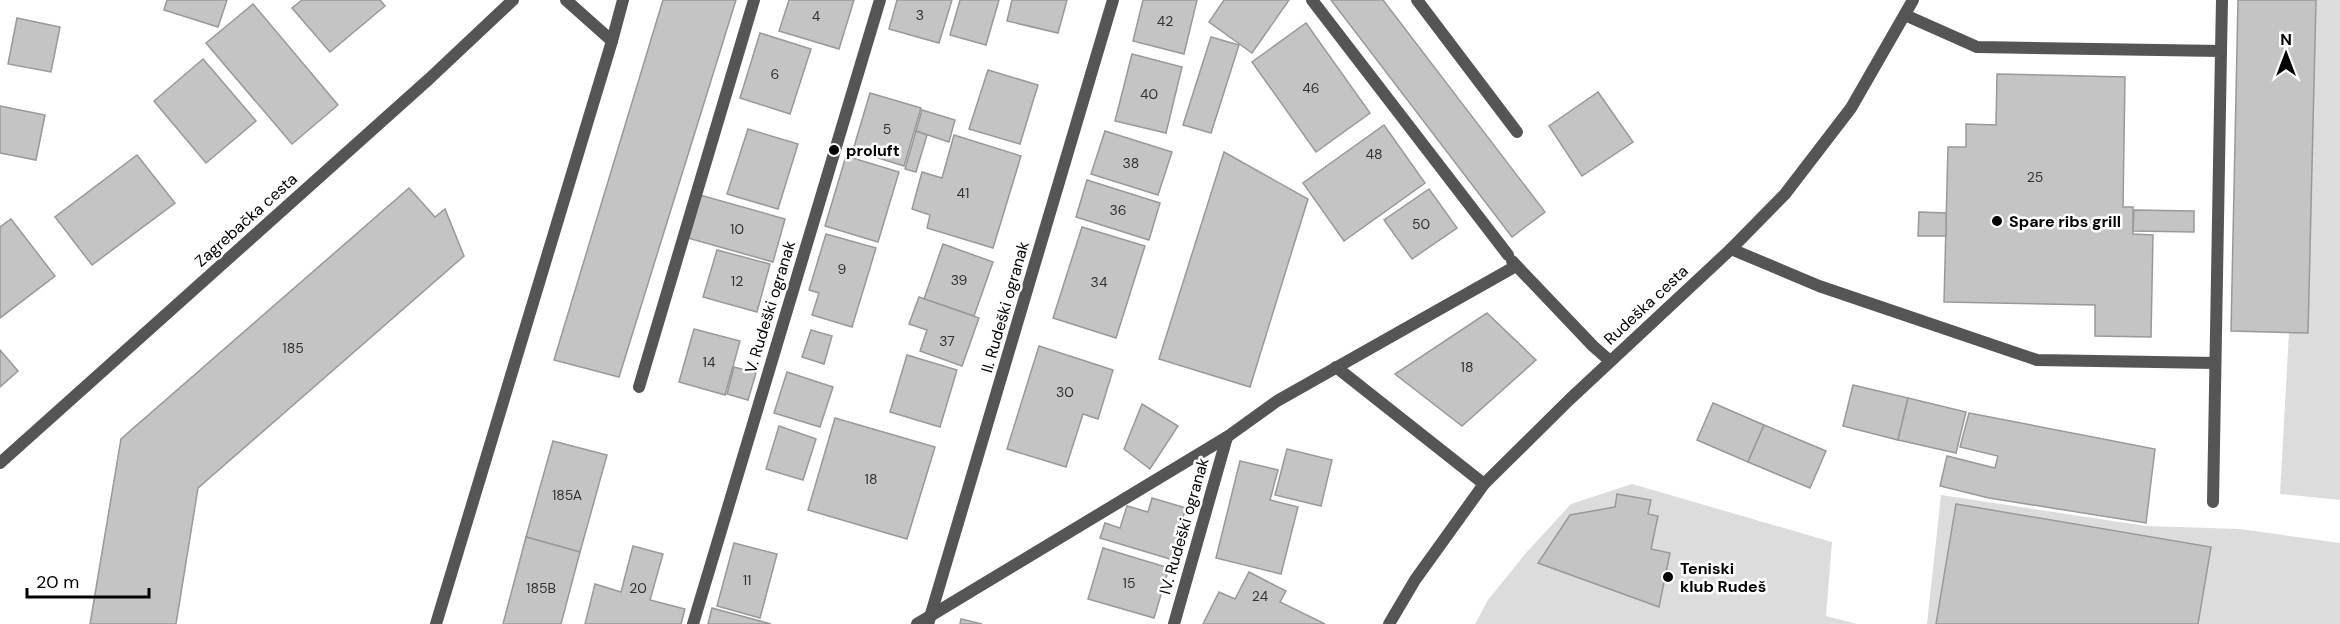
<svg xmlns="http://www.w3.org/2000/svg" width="2340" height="624" viewBox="0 0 2340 624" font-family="'DM Sans',sans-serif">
	<rect width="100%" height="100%" fill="#fff"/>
	<g fill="#dcdcdc">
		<path d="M2316 0H2340V500L2280 494 2289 332 2308 333Z"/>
		<path d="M1632 484 1832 542 1826 616 1857 624H1475L1488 600 1526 553 1571 504Z"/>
		<path d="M1941 495 2146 526 2240 529 2340 543V624H1927Z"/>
	</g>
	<g fill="#c4c4c4" stroke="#999" stroke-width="1.5">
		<path d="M167 0H227L218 27 164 10Z"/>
		<path d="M302 0H380L385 6 330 52 292 8Z"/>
		<path d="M663 0H736L619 377 554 360Z"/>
		<path d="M789 0H854L839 49 779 31Z"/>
		<path d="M897 0H952L939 43 889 29Z"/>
		<path d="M960 0H999L986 45 950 35Z"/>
		<path d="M1012 0H1067L1058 33 1007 21Z"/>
		<path d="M1143 0H1197L1184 54 1133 41Z"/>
		<path d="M1224 0H1289L1252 53 1209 22Z"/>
		<path d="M1331 0H1383L1545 212 1512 237Z"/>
		<path d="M2238 0H2316L2308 333 2231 331Z"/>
		<path d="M253 4 338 105 292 144 206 43Z"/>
		<path d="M17 18 60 27 51 72 8 64Z"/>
		<path d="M1306 23 1370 113 1316 152 1252 62Z"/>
		<path d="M760 33 811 49 790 114 740 98Z"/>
		<path d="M1211 37 1239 45 1211 133 1183 125Z"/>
		<path d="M1132 54 1182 67 1166 133 1115 121Z"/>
		<path d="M203 59 256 121 206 163 154 101Z"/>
		<path d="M988 70 1038 85 1020 144 969 129Z"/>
		<path d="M1997 74 2125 77 2123 207H2133V234L2153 235 2151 337 2095 336V305L1944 302 1948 147H1966V124L1996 125Z"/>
		<path d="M1598 92 1633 142 1582 176 1549 126Z"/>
		<path d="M870 93 921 108 904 166 853 150Z"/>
		<path d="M0 106 45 115 36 160 0 153Z"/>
		<path d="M922 110 955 120 949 142 916 131Z"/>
		<path d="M1384 125 1425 183 1344 241 1303 183Z"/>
		<path d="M748 129 798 144 778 209 727 194Z"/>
		<path d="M916 131 927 135 916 172 905 169Z"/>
		<path d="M1105 131 1172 152 1158 195 1091 174Z"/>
		<path d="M954 135 1021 156 993 248 927 228 930 215 912 209 922 172 942 178Z"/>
		<path d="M1224 152 1308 199 1250 387 1159 359Z"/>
		<path d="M137 155 175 203 92 265 55 217Z"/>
		<path d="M846 156 899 172 878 242 825 226Z"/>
		<path d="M1087 180 1160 203 1149 240 1076 217Z"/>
		<path d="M409 188 435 217 445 209 464 256 198 488 176 624H90L121 439Z"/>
		<path d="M1429 189 1457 228 1412 259 1384 220Z"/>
		<path d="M700 195 785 219 773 262 688 238Z"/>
		<path d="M2134 210 2194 211V232L2133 231Z"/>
		<path d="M1919 212 1946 213V236H1918Z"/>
		<path d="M11 219 55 276 0 318V227Z"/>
		<path d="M1082 227 1145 246 1116 338 1053 318Z"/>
		<path d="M826 234 876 248 852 327 812 315 819 293 809 290Z"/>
		<path d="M943 244 993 262 974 316 924 299Z"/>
		<path d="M717 250 770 264 757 312 703 297Z"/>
		<path d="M919 297 979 318 962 366 920 351 927 330 909 324Z"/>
		<path d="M1487 313 1536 360 1462 426 1395 374Z"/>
		<path d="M694 329 740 341 725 395 679 382Z"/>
		<path d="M811 330 832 336 824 364 802 357Z"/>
		<path d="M1039 346 1113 370 1098 419 1083 414 1066 467 1007 449Z"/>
		<path d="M0 350 18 371 0 387Z"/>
		<path d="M907 355 957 370 940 427 890 412Z"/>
		<path d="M734 367 756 373 748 400 727 394Z"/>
		<path d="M787 372 833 387 820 427 774 413Z"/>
		<path d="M1853 385 1908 398 1898 440 1843 426Z"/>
		<path d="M1908 398 1966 412 1956 453 1898 440Z"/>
		<path d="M1713 403 1764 425 1748 462 1697 440Z"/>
		<path d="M1142 404 1178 426 1150 469 1124 449Z"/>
		<path d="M1969 413 2155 449 2146 523 1989 498 1940 486 1947 456 1995 468 1998 456 1960 447Z"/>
		<path d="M835 418 935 447 907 539 808 510Z"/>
		<path d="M1764 425 1826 451 1810 488 1748 462Z"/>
		<path d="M779 426 816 439 803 480 766 469Z"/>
		<path d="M553 441 607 455 580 552 526 537Z"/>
		<path d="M1287 449 1332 460 1321 506 1275 495Z"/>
		<path d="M1240 461 1278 470 1270 500 1298 507 1281 574 1216 558Z"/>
		<path d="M1617 494 1651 500 1648 514 1658 516 1651 549 1670 553 1659 607 1538 563 1570 515 1615 507Z"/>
		<path d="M1152 498 1186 508 1170 559 1100 538 1105 523 1120 528 1127 506 1148 512Z"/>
		<path d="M1956 504 2211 547 2198 624H1936Z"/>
		<path d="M526 537 580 552 561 624H503Z"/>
		<path d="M734 543 777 554 760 618 717 606Z"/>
		<path d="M633 546 663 554 650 600 685 609 681 624H585L595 584 621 592Z"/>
		<path d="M1103 548 1169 568 1154 618 1088 599Z"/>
		<path d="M1249 572 1286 591 1280 602 1325 624H1203L1219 592 1235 599Z"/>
		<path d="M712 608 771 624H708Z"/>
		<path d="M961 619 982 624H960Z"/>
	</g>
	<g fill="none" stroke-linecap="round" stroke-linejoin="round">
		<g stroke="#555" stroke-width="12">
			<path d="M1417 0 1517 132"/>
			<path d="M1905 15 1977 47 2221 51 2213 502"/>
			<path d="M2221 51 2222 0"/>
			<path d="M1731 249 1819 286 2037 360 2215 363"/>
			<path d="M1512 261 1593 346 1610 361"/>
			<path d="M1336 367 1484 484"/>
			<path d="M639 387 754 0"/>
			<path d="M917 624 1227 437 1277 401 1516 266"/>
		</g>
		<g stroke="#555" stroke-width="12">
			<path d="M566 0 612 41 623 0"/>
			<path d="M1312 0 1508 255"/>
			<path d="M436 624 612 41"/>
			<path d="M693 624 880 0"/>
			<path d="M928 624 1113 0"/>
			<path d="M1174 624 1227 437"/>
		</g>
		<g stroke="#555" stroke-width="12">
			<path d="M0 463 429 79 513 0"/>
			<path d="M1389 624 1415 580 1484 484 1569 400 1731 249 1785 194 1851 108 1913 0"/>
		</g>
	</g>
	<g fill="#000" stroke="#fff" stroke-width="2">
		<circle cx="834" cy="150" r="6"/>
		<circle cx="1997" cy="221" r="6"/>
		<circle cx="1668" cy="577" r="6"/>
	</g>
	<g text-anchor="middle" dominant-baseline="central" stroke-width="5" stroke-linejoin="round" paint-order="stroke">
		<g font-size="14" fill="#313131">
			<text x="920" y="15">3</text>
			<text x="816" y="16">4</text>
			<text x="1165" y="21">42</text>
			<text x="775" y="74">6</text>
			<text x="1311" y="88">46</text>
			<text x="1149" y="94">40</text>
			<text x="887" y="129">5</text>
			<text x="1374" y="154">48</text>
			<text x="1131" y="163">38</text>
			<text x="2035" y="177">25</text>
			<text x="963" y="193">41</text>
			<text x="1118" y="210">36</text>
			<text x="1421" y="224">50</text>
			<text x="737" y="229">10</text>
			<text x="842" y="269">9</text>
			<text x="959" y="280">39</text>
			<text x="737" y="281">12</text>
			<text x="1099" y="282">34</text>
			<text x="947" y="341">37</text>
			<text x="293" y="348">185</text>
			<text x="709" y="362">14</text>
			<text x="1467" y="367">18</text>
			<text x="1065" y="392">30</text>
			<text x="871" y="479">18</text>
			<text x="567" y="495">185A</text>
			<text x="747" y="580">11</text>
			<text x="1129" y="583">15</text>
			<text x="541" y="588">185B</text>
			<text x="638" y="588">20</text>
			<text x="1260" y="596">24</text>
		</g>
		<g font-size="16" font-weight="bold" fill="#000" stroke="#fff" text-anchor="start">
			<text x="846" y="150">proluft</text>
			<text x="2009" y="221">Spare ribs grill</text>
			<text x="1680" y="568">Teniski<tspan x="1680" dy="18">klub Rudeš</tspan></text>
		</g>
		<g font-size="16" fill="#000" stroke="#fff">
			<text transform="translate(246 220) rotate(-42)">Zagrebačka cesta</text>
			<text transform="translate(1646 305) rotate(-43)">Rudeška cesta</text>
			<text transform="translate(770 307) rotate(-73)">V. Rudeški ogranak</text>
			<text transform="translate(1005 307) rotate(-74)">II. Rudeški ogranak</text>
			<text transform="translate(1184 526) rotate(-74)">IV. Rudeški ogranak</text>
		</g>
	</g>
	<g transform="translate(2286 54)" stroke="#ffffff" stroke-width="4.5" paint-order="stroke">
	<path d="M0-4.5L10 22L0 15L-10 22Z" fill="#000000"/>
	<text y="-9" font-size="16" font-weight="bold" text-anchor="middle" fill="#000000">N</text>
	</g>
	<path d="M27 588v9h122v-9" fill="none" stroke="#000000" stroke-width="3"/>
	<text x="36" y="588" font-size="18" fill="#000000" stroke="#ffffff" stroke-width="4.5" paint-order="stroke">20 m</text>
</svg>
